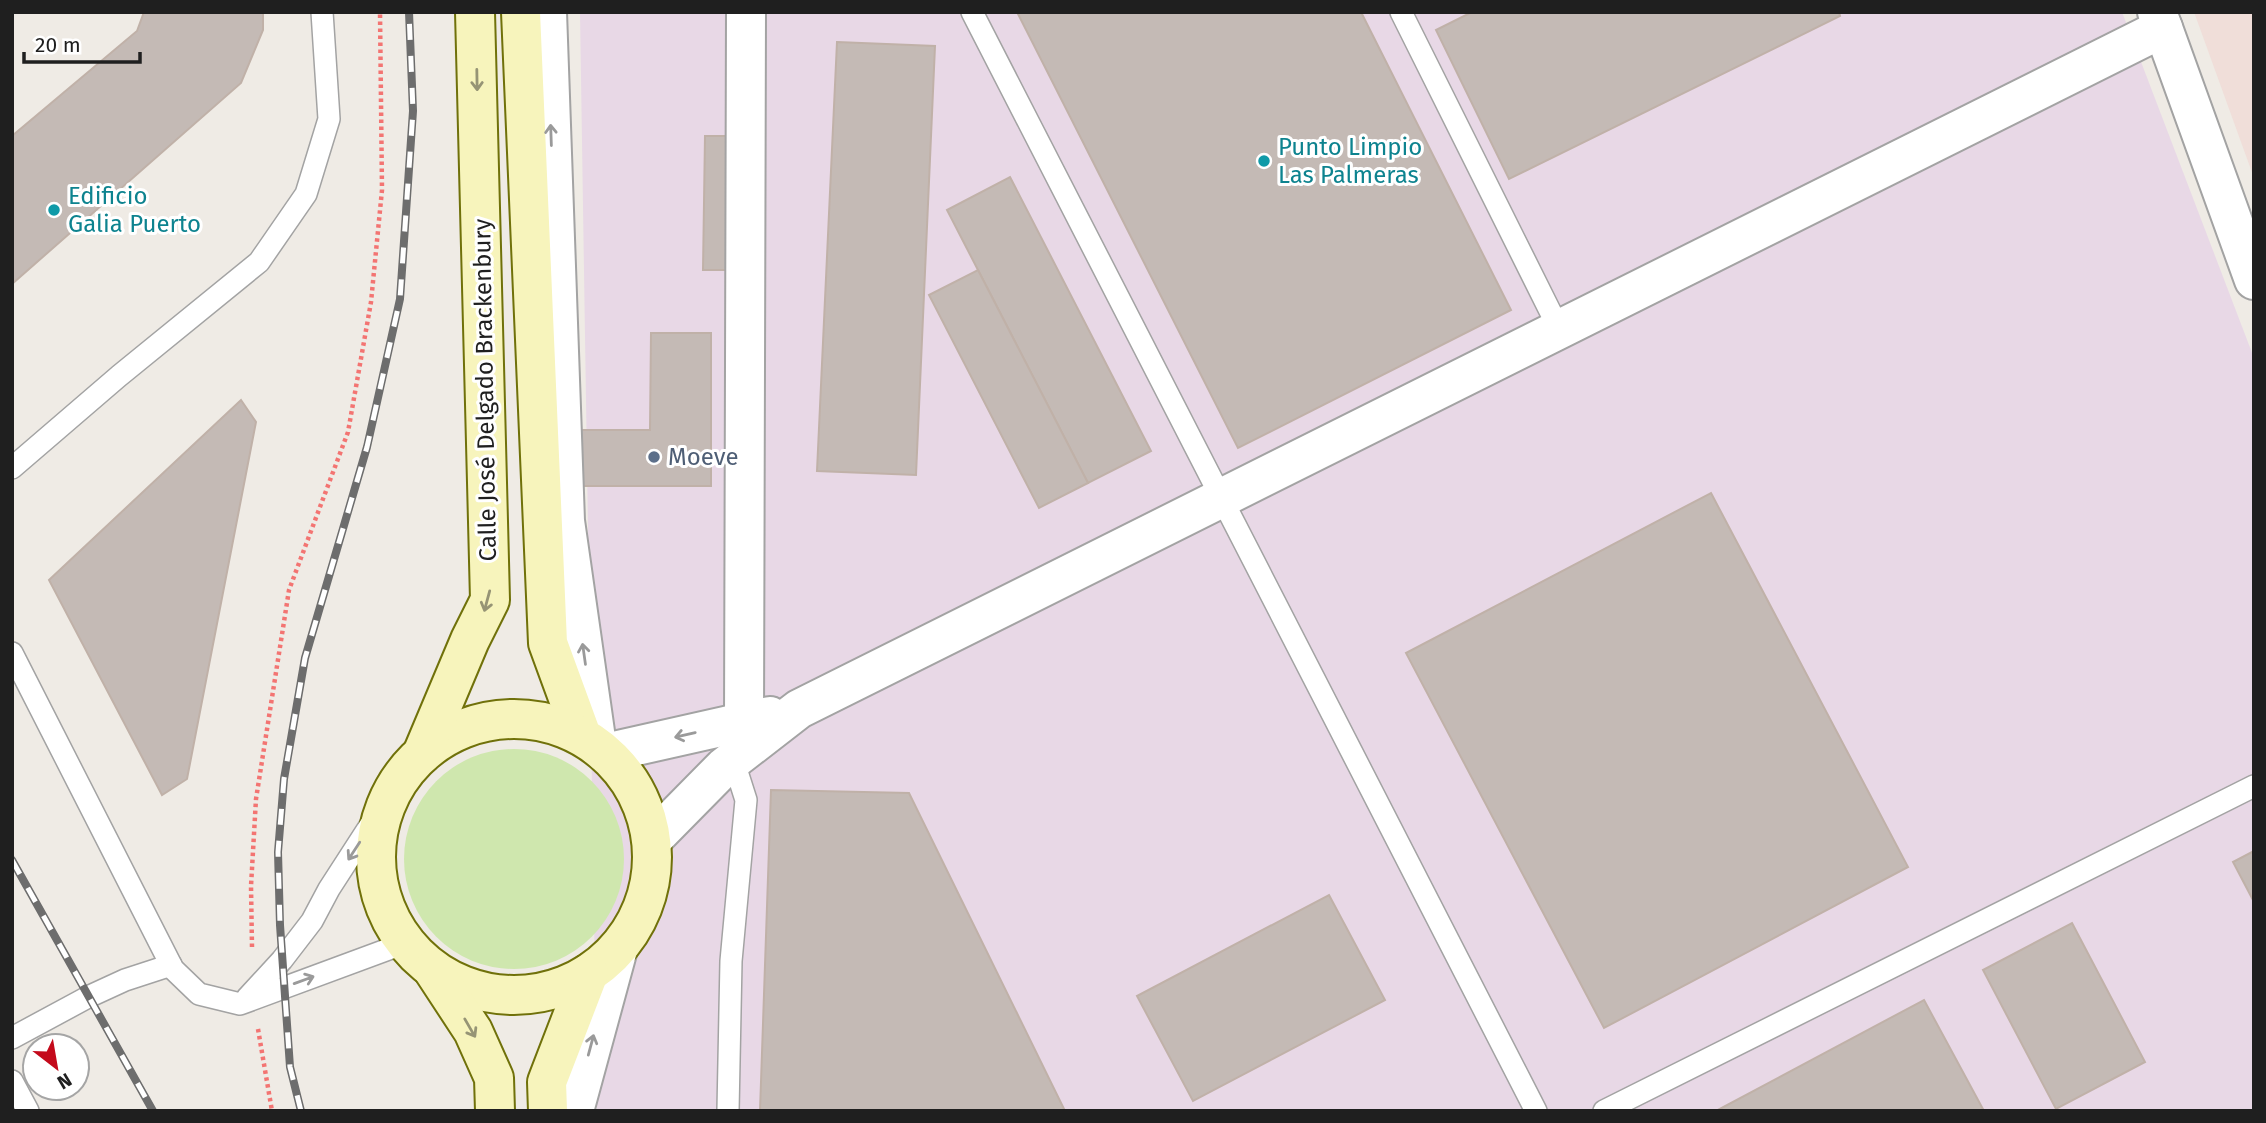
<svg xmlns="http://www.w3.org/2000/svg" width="2266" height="1123" viewBox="0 0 2266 1123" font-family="'Fira Sans',sans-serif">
	<rect width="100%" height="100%" fill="#efebe5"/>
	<path fill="#e8d8e6" d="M580 12H2122L2254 358V1111H597Z"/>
	<path fill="#f0ded9" d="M2194 12H2254V178Z"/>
	<circle fill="#cfe7ae" cx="514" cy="859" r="110"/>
	<g fill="#c4bab5" stroke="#c0b1a8" stroke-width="2">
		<path d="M144 12H263V30L241 83 12 284V136L137 31Z"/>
		<path d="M1017 12H1361L1511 310 1238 448Z"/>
		<path d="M1472 12H1839L1840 16 1509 179 1436 30Z"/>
		<path d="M837 42 935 46 916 475 817 471Z"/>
		<path d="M705 136H732L731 270H703Z"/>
		<path d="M1010 177 1151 451 1088 483 947 210Z"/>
		<path d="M978 270 1088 483 1039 508 929 295Z"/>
		<path d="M651 333H711V486H577V430H650Z"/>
		<path d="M241 400 256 422 187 779 162 795 49 580Z"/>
		<path d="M1711 493 1908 867 1604 1028 1406 653Z"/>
		<path d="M771 790 909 793 1065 1111H760Z"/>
		<path d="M2254 851V902L2233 862Z"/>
		<path d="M1329 895 1385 1000 1193 1101 1137 996Z"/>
		<path d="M2072 923 2145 1062 2056 1109 1983 970Z"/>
		<path d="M1924 1000 1984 1111H1716Z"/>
	</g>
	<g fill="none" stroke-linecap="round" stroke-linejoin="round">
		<g stroke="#a3a3a3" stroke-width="24">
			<g id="service">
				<path d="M972 12 1536 1111"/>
				<path d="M1401 12 1559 329"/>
				<path d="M12 468 119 376 259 262 306 194 329 119 322 12"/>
				<path d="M12 653 173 969 199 994 240 1004 405 943"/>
				<path d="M247 998 282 960 312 921 329 889 404 773"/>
				<path d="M12 1038 88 997 125 980 171 965"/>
				<path d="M12 1081 28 1111"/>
				<path d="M728 1111 731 961 746 800 733 759"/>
				<path d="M1604 1111 2254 786"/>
			</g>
		</g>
		<g stroke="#a3a3a3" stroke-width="42">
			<g id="minor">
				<path d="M547 12 565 521 597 746"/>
				<path d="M2163 28 2254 280"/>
				<path d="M744 722 746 12"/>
				<path d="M605 753 770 716"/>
				<path d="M652 840 724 767 799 709 2163 28 2157 12"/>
				<path d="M574 1111 618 949"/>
			</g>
		</g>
		<g stroke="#70710a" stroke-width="42">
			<g id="secondary">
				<path d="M521 12 548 643 582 736"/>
				<circle cx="514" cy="857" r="138"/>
				<path d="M422 754 470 640 490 600 475 12"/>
				<path d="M433 970 473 1031 494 1078 495 1111"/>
				<path d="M548 1111 547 1082 589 973"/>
			</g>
		</g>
		<g stroke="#f37472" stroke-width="4.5" stroke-dasharray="3.5 3.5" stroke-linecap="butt">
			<path d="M252 947 251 886 256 799 289 590 348 432 371 302 382 190 380 12"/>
			<path d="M258 1029 272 1111"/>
		</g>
		<use href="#service" stroke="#fff" stroke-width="21"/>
		<use href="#minor" stroke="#fff" stroke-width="38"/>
		<use href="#secondary" stroke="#f7f4bc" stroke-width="38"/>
		<g stroke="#6d6d6d" stroke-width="8">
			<g id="rail">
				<path d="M12 860 153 1111"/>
				<path d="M301 1111 290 1067 280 925 278 852 284 779 305 658 367 447 400 299 413 111 409 12"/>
			</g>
		</g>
		<use href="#rail" stroke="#fff" stroke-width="5" stroke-dasharray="16" stroke-linecap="butt"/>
	</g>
	<defs><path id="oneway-shaft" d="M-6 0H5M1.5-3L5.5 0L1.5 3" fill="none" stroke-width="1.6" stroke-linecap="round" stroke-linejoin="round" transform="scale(1.75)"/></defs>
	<g stroke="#969475">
		<use href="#oneway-shaft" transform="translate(477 80) rotate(89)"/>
		<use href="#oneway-shaft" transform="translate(487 601) rotate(105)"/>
		<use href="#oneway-shaft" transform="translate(470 1028) rotate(60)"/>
	</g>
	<g stroke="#9a9a9a">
		<use href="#oneway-shaft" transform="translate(551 135) rotate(-92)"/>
		<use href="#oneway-shaft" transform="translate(584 654) rotate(-98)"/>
		<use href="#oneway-shaft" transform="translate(685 735) rotate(167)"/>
		<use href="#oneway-shaft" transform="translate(354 851) rotate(123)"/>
		<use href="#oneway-shaft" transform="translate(304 980) rotate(-20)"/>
		<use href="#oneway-shaft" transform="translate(591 1045) rotate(-75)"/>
	</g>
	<g fill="#0f9aa8" stroke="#fff" stroke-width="2.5">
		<circle cx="1264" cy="161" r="7"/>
		<circle cx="54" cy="210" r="7"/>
	</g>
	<circle fill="#5c6f8a" stroke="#fff" stroke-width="2.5" cx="654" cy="457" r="7"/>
	<g text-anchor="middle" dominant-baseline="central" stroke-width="6" stroke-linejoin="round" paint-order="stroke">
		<g font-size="24" fill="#0d838f" stroke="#fff" text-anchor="start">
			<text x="1278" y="147">Punto Limpio<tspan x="1278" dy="28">Las Palmeras</tspan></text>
			<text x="68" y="196">Edificio<tspan x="68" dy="28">Galia Puerto</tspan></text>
		</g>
		<g font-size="24" fill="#1f1f1f" stroke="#fff">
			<text transform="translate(485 390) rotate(-91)">Calle José Delgado Brackenbury</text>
		</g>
		<g font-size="24" fill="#4e5e75" stroke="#fff" text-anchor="start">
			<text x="668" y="457">Moeve</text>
		</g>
	</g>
	<rect width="2266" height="1123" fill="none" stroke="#1f1f1f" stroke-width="28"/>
	<g transform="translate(56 1067) rotate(149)"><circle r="33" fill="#ffffff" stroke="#a5a5a5" stroke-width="2"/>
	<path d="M0-5L12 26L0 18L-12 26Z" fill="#c40a1b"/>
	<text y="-10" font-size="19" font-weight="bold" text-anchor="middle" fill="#1f1f1f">N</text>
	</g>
	<path d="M24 52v10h116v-10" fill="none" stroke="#1f1f1f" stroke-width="3.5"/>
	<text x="35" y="52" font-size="21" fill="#1f1f1f" stroke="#ffffff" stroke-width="5" paint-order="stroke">20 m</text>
</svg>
